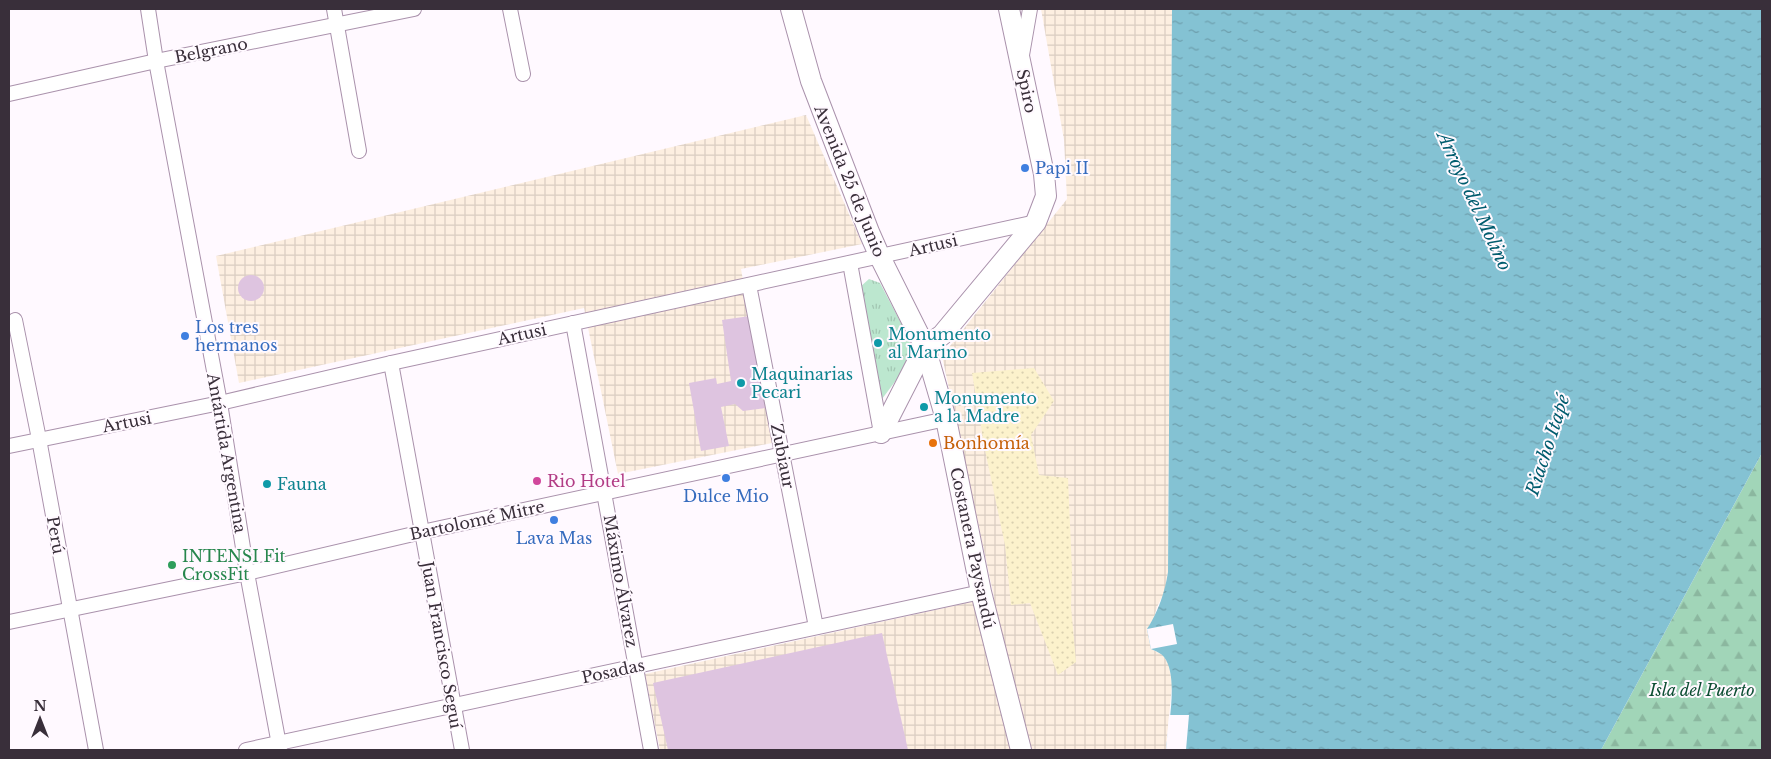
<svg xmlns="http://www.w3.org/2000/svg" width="1771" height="759" viewBox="0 0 1771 759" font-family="'Libre Baskerville',serif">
	<defs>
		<pattern id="industrial-grid" width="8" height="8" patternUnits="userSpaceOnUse" patternTransform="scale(1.25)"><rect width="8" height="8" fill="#fdefe1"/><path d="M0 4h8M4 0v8" fill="none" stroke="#dacdc2"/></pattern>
		<pattern id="forest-firs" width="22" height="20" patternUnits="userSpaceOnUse" patternTransform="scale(1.25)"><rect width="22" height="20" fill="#a1d5b8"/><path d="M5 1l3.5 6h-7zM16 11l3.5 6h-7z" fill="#8bb79f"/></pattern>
		<pattern id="sand-dots" width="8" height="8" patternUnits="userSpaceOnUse" patternTransform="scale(1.25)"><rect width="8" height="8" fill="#fcf2cc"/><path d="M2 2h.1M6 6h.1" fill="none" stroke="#d9d0b0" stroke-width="1.8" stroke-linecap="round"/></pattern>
		<pattern id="park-tufts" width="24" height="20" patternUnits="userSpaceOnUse" patternTransform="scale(1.25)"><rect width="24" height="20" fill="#bce7cf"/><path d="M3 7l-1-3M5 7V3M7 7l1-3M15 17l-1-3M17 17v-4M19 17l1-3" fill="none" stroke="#a2c6b2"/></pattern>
		<pattern id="water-ripples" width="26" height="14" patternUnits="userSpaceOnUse" patternTransform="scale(1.25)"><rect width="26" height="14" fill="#84c2d3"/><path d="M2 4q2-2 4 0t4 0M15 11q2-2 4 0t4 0" fill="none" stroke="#6d9eac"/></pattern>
	</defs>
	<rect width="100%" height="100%" fill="#fff9ff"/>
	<g fill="url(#industrial-grid)">
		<path d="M1041 9H1172L1168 572 1165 591 1157 607 1154 618 1147 629 1151 649 1163 655 1169 665 1172 684 1166 750H660L645 674 994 597 942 356 1067 199 1064 140Z"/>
		<path d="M806 115 862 244 741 269 772 443 618 474 584 308 239 383 216 256Z"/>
	</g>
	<path fill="url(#forest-firs)" d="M1762 453V750H1601Z"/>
	<path fill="url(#sand-dots)" d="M1034 368 1054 401 1031 435 1039 475 1068 478 1072 571 1071 607 1076 662 1058 675 1030 603 1011 605 1005 545 985 450 972 373Z"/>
	<path fill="url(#park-tufts)" d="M869 279 880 283 910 340 909 363 882 399 860 287Z"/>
	<path fill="url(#water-ripples)" d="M1172 9H1762V453L1601 750H1166C1168 727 1179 676 1164 657 1161 653 1155 651 1151 649L1147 629C1158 612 1165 592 1168 572Z"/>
	<g fill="#fff9ff">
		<path d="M1173 624 1177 644 1151 649 1147 629Z"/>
		<path d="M1169 715H1189L1186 750H1166Z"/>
	</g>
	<g fill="#dec4e0">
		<circle cx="251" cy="288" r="13"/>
		<path d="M750 316 765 408 743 411 735 404 721 407 729 446 701 451 689 383 716 378 717 384 731 381 722 320Z"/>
		<path d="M882 633 908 750H668L653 683Z"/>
	</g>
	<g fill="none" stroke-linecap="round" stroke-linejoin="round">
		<g stroke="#aa92ac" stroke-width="16">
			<g id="street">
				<path d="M148 9 156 61 220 403 247 573 280 750"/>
				<path d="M334 9 359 151"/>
				<path d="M510 9 523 74"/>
				<path d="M1022 55 1030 9"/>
				<path d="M9 94 156 61 414 9"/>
				<path d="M850 263 881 433"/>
				<path d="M749 285 816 627"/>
				<path d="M15 320 39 439 96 750"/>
				<path d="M573 323 651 750"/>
				<path d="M391 363 462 750"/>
				<path d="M9 446 220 403 391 363 1036 222"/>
				<path d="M9 622 247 573 422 532 946 419"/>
				<path d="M246 750 981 592"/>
			</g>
		</g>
		<g stroke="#aa92ac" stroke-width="22">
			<g id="secondary">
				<path d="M791 9 811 81 869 232 880 257 925 347 946 419 981 592 1021 750"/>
				<path d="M881 433 925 347 942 335 1036 222 1046 196 1044 174 1009 9"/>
			</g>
		</g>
		<use href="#street" stroke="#fff" stroke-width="14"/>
		<use href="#secondary" stroke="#fff" stroke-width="20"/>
	</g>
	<g fill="#3f7fe0" stroke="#fff9ff" stroke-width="2">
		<circle cx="1025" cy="168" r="5"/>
		<circle cx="185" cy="336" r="5"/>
		<circle cx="726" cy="478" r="5"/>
		<circle cx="554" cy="520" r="5"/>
	</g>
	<g fill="#0f9aa8" stroke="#fff9ff" stroke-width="2">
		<circle cx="878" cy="343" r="5"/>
		<circle cx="741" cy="383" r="5"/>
		<circle cx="924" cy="407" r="5"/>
		<circle cx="267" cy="484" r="5"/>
	</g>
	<circle fill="#e8710a" stroke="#fff9ff" stroke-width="2" cx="933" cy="443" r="5"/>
	<circle fill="#d1479c" stroke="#fff9ff" stroke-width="2" cx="537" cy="481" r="5"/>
	<circle fill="#2e9e5b" stroke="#fff9ff" stroke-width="2" cx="172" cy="565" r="5"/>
	<g text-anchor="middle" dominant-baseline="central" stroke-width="4" stroke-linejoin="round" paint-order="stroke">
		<g font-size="16" fill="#392f3a" stroke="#fff9ff">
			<text transform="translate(211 50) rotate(-11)">Belgrano</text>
			<text transform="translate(1027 91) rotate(78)">Spiro</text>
			<text transform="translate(850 181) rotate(68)">Avenida 25 de Junio</text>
			<text transform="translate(933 245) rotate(-13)">Artusi</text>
			<text transform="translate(522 334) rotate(-12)">Artusi</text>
			<text transform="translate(127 422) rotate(-11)">Artusi</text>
			<text transform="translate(227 453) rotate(80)">Antártida Argentina</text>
			<text transform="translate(783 456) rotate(79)">Zubiaur</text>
			<text transform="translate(477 520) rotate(-12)">Bartolomé Mitre</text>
			<text transform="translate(56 535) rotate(80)">Perú</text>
			<text transform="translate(973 548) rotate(78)">Costanera Paysandú</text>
			<text transform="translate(621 581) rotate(80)">Máximo Álvarez</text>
			<text transform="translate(442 645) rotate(80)">Juan Francisco Seguí</text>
			<text transform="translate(613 671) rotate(-12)">Posadas</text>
		</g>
		<g font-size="16" fill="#366cbe" stroke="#fff9ff" text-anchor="start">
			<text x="1035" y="168">Papi II</text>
			<text x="195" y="327">Los tres<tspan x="195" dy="18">hermanos</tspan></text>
			<text x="726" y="496" text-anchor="middle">Dulce Mio</text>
			<text x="554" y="538" text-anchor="middle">Lava Mas</text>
		</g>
		<g font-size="16" fill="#0d838f" stroke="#fff9ff" text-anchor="start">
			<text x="888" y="334">Monumento<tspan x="888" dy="18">al Marino</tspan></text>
			<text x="751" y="374">Maquinarias<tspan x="751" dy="18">Pecari</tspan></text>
			<text x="934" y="398">Monumento<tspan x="934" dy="18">a la Madre</tspan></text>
			<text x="277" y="484">Fauna</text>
		</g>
		<g font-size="16" fill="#c56008" stroke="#fff9ff" text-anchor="start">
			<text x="943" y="443">Bonhomía</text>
		</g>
		<g font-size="16" fill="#b23c85" stroke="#fff9ff" text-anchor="start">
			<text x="547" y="481">Rio Hotel</text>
		</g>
		<g font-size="16" fill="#27864d" stroke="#fff9ff" text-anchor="start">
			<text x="182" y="556">INTENSI Fit<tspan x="182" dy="18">CrossFit</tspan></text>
		</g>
		<g font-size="16" font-style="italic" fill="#0d4e33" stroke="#fff9ff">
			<text x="1702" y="690">Isla del Puerto</text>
		</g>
		<g font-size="18" font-style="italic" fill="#015c6e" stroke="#fff9ff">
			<text transform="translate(1474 201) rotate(65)">Arroyo del Molino</text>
			<text transform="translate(1548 445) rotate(-72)">Riacho Itapé</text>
		</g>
	</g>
	<rect width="1771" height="759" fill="none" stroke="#392f3a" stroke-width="20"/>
	<g transform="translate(40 719)" stroke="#fff9ff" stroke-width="4" paint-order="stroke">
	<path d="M0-4L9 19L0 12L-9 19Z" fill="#392f3a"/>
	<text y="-8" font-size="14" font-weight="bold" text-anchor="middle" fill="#392f3a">N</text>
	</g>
</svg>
